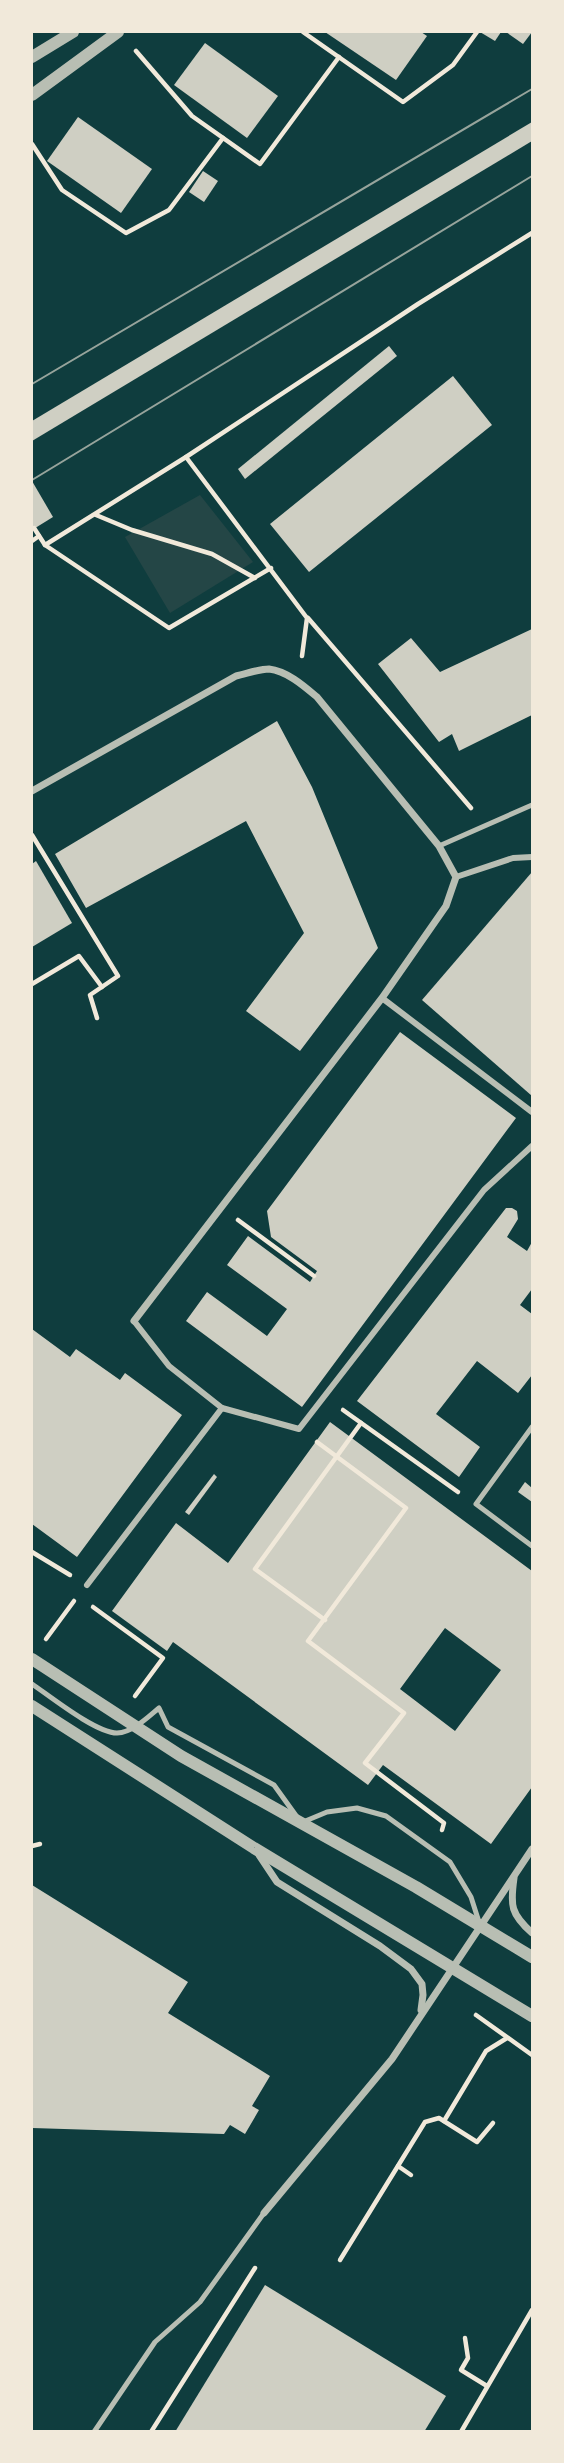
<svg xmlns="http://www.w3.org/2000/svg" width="564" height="2463" viewBox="0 0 564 2463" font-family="'Noto Sans',sans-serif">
	<rect width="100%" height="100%" fill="#0f3d3e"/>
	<path fill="#244646" d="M200 495 253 562 170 613 125 537Z"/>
	<g fill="#cfcfc3" fill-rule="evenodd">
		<path d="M325 32H421L427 36 396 80Z"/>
		<path d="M480 32H501L495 41Z"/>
		<path d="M506 32H532L523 44Z"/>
		<path d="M205 43 278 96 247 138 174 85Z"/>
		<path d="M78 117 152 169 121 213 47 161Z"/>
		<path d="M532 122V141L32 441V421Z"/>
		<path d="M203 171 218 181 204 202 189 192Z"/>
		<path d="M389 346 397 356 245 479 238 469Z"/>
		<path d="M453 376 492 425 309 572 270 524Z"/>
		<path d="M32 481 53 517 32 530Z"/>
		<path d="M532 629V715L459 751 452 734 439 742 378 664 411 638 440 672Z"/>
		<path d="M277 721 312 787 378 948 300 1051 246 1011 304 933 246 821 86 908 55 854Z"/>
		<path d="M36 861 72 923 32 947V864Z"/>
		<path d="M532 872V1096L422 1000Z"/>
		<path d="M400 1032 516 1118 302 1407 186 1321 207 1292 267 1336 287 1309 227 1265 248 1236 310 1282 317 1271 271 1237 267 1211Z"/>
		<path d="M506 1208H512L517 1211 518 1219 507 1237 527 1251 532 1242V1289L520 1305 532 1314V1375L518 1393 477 1361 436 1414 480 1447 459 1477 357 1401Z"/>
		<path d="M32 1329 70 1357 76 1349 120 1380 125 1373 182 1415 77 1557 32 1524Z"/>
		<path d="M330 1422 532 1571V1787L491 1844 383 1765 368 1785 173 1642 167 1651 112 1611 176 1523 228 1563ZM445 1628 501 1670 455 1731 400 1689Z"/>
		<path d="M214 1474 217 1477 189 1515 185 1512Z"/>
		<path d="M525 1482 532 1488V1502L518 1492Z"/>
		<path d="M32 1885 188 1982 168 2013 270 2076 252 2106 259 2110 245 2134 230 2125 224 2134 32 2128Z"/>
		<path d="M265 2285 446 2396 424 2432H175Z"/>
	</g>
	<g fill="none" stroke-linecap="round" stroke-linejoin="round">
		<g stroke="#f1e9da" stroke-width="4.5">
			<path d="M303 32 403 102 453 65 477 32"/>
			<path d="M136 51 192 116 260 164 339 57"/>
			<path d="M32 144 62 190 126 233 169 210 223 138"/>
			<path d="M96 515 132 530 212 554 255 578"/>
			<path d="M34 528 45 545 169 628 271 568"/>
			<path d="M32 541 39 536"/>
			<path d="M45 545 186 457"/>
			<path d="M308 618 471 808"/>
			<path d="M302 656 307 618 186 457 418 304 532 233"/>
			<path d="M32 835 118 976 90 995 97 1018"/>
			<path d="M32 984 79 956 102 987"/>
			<path d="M238 1220 314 1276"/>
			<path d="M343 1410 458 1492"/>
			<path d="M317 1442 406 1508 308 1641 404 1713 365 1763 444 1823 442 1830"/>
			<path d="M32 1552 70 1575"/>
			<path d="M93 1607 163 1658 135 1696"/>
			<path d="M325 1620 255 1569 361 1423"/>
			<path d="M46 1639 74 1601"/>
			<path d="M32 1846 40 1844"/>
			<path d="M476 2015 532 2055"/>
			<path d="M444 2121 486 2051 507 2038"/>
			<path d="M398 2166 411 2175"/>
			<path d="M340 2260 425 2122 439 2118 477 2142 493 2123"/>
			<path d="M465 2338 468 2358 461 2370 487 2386"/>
			<path d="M151 2432 255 2268"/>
			<path d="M461 2432 532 2310"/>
		</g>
		<g stroke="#b8beb3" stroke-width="5">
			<path d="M439 846 532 805"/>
			<path d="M532 1427 476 1504 532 1546"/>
			<path d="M32 1684C51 1697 96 1733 117 1733 133 1732 147 1718 159 1708L168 1727 274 1785 297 1817"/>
			<path d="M303 1822 327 1812 357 1808 386 1816 450 1862 471 1897 479 1922"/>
			<path d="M94 2432 155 2342 200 2302 264 2213"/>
		</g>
		<g stroke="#b8beb3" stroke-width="6">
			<path d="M456 877 513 858 532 857"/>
			<path d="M382 998 532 1112"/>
			<path d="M134 1321 169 1366 222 1408"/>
			<path d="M87 1585 222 1408 299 1429 484 1190 532 1146"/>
		</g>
		<g stroke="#b8beb3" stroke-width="7">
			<path d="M32 791 236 676C246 674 259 669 269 669 287 671 304 686 317 697L439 846 456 877 446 906 382 998 134 1321"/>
			<path d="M259 1855 277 1882 380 1946 411 1969 422 1984 423 1995 421 2010"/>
			<path d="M514 1878C510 1906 511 1914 532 1933"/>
			<path d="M264 2213 392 2059 532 1849"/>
		</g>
		<g stroke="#b8beb3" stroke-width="12">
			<path d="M32 57 73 32"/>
			<path d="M32 95 118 32"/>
			<path d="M32 1659 181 1756 416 1887 532 1957"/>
			<path d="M32 1706 254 1848 532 2016"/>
		</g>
		<g stroke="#97a49c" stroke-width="2">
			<path d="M32 384 532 89"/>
			<path d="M32 480 532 176"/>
		</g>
	</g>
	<rect width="564" height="2463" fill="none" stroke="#f1e9da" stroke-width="66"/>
</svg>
